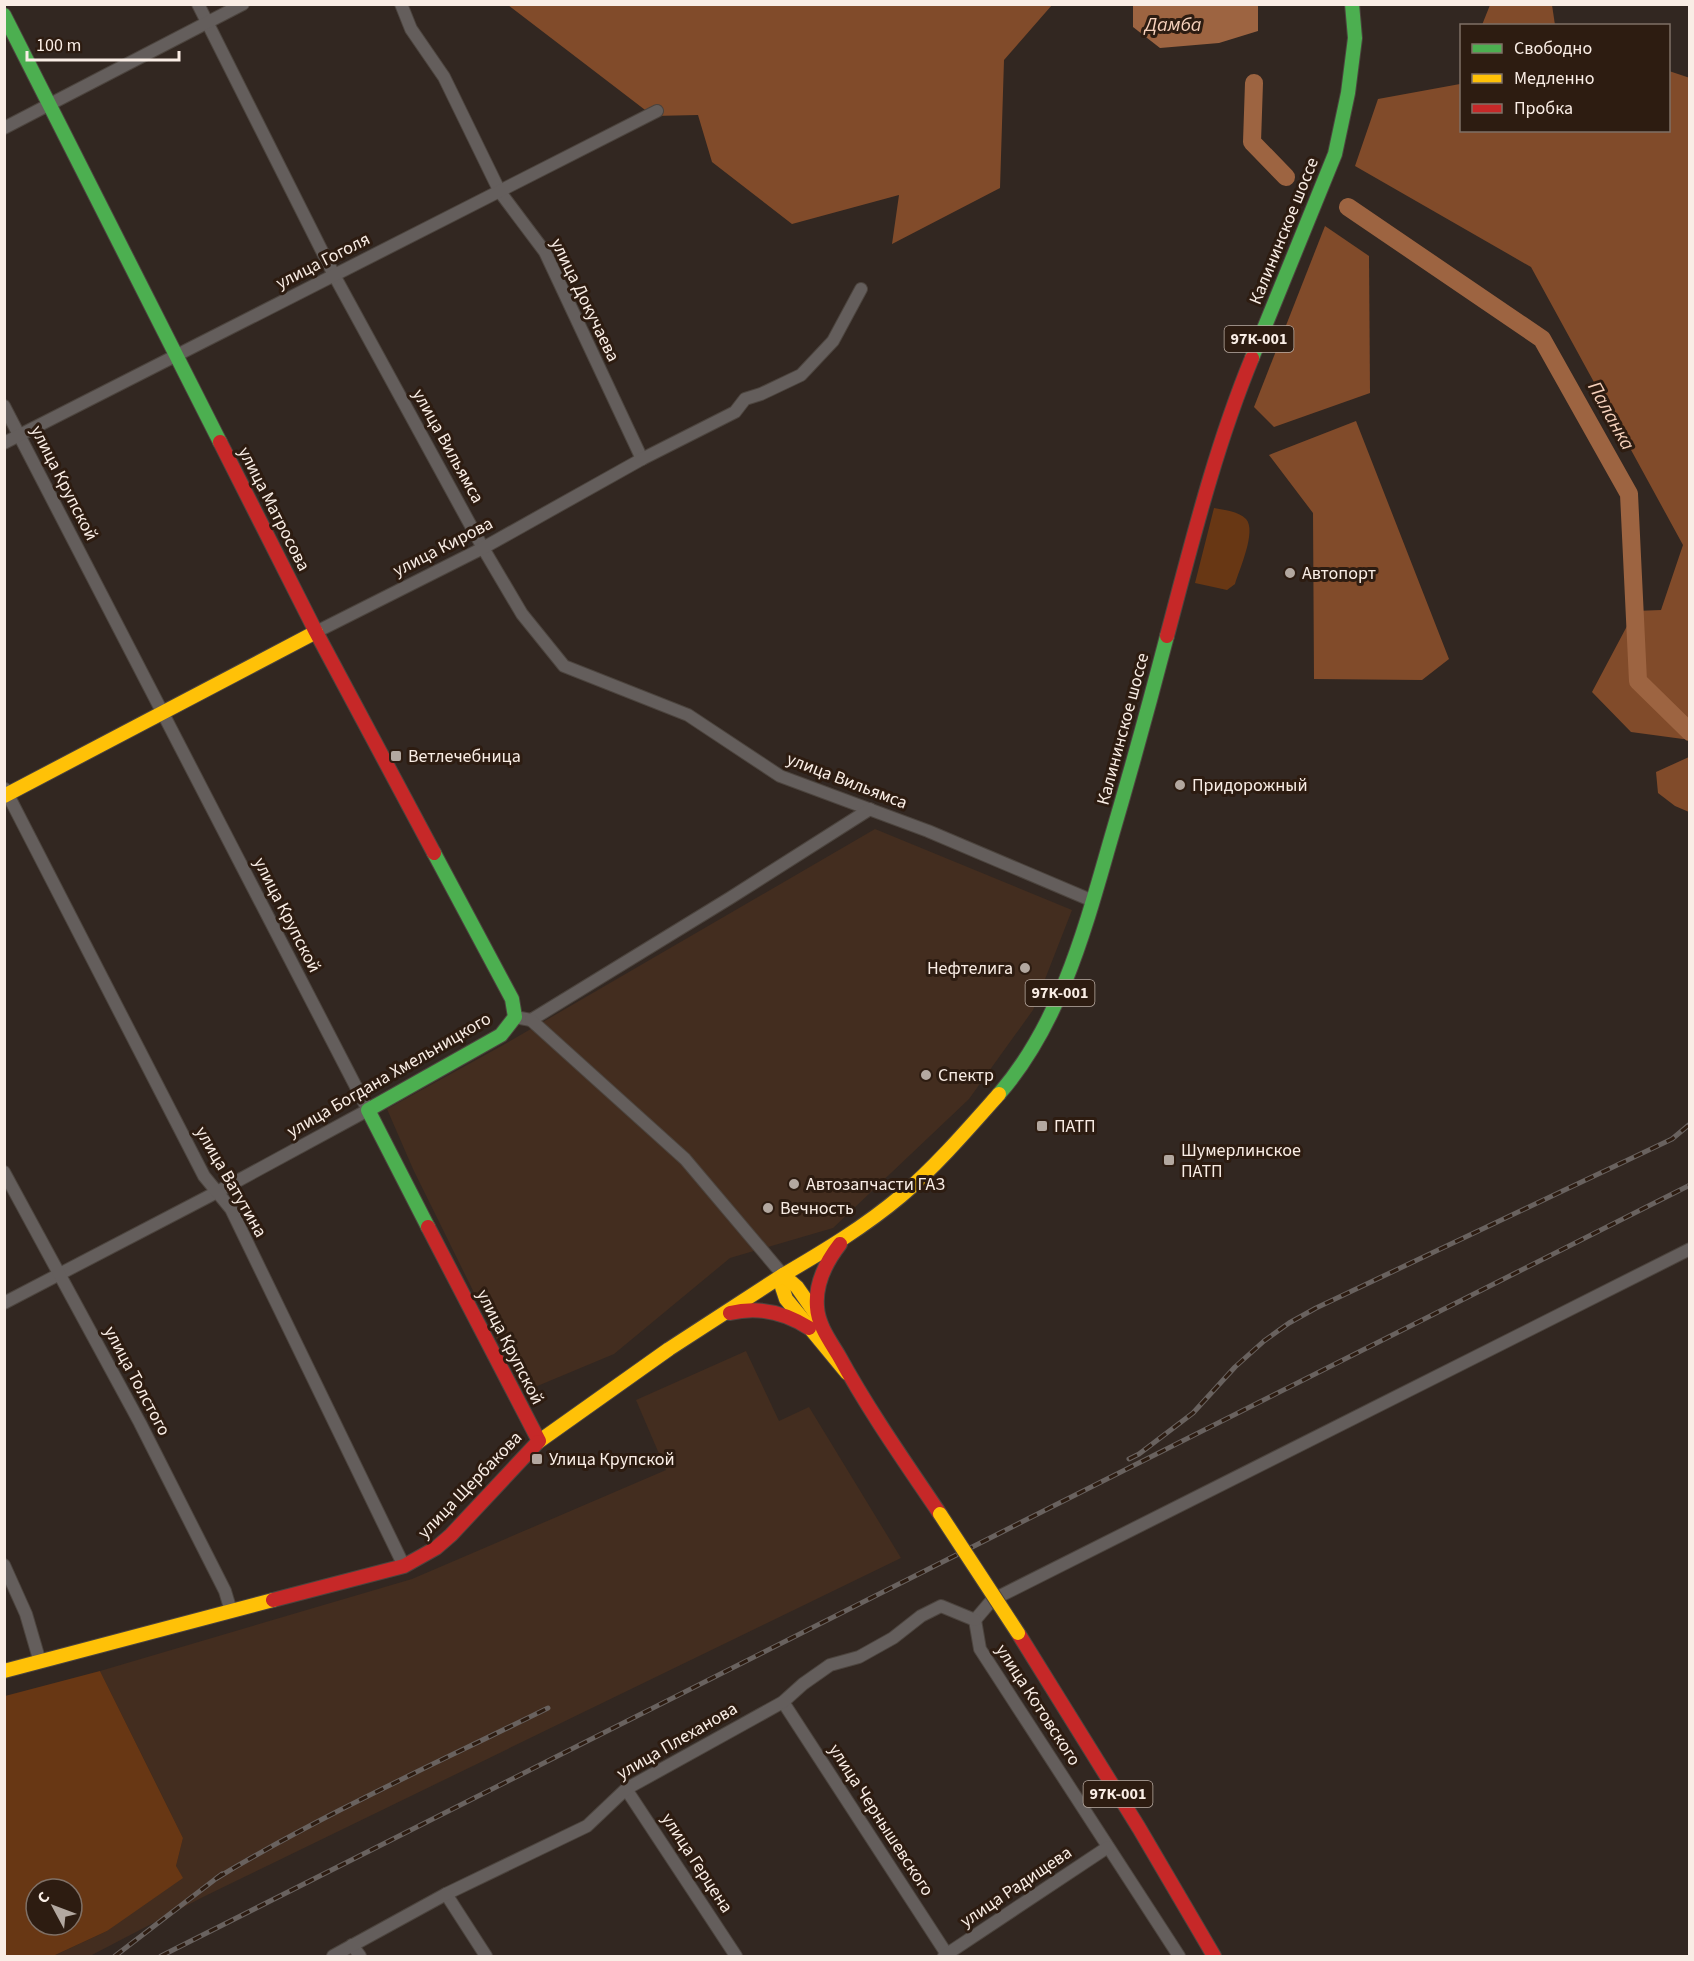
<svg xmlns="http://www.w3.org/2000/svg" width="1694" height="1961" viewBox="0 0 1694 1961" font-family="'Source Sans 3',sans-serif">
	<rect width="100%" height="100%" fill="#322721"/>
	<g fill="#432d1f">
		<path d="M875 829 1072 910 1033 1010 969 1099 833 1228 730 1258 614 1354 523 1392 413 1169 387 1109 505 1044Z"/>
		<path d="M746 1351 779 1421 809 1407 901 1558 203 1897 90 1956H53L107 1931 176 1866 183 1838 100 1671 412 1579 666 1470 636 1400Z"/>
	</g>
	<g fill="#683714" fill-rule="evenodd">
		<path d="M1214 508C1224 510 1238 511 1246 519 1257 531 1239 570 1235 584L1227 590 1195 583Z"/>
		<path d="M100 1671 183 1838 176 1866 183 1878 107 1931 53 1956H5V1696ZM36 1889H72V1925H36Z"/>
	</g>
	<g fill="#814b2a">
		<path d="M508 5H1052L1004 60 1000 188 892 244 899 195 792 224 712 162 698 115 653 116Z"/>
		<path d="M1490 5H1552L1555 25H1482Z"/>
		<path d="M1669 71 1690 78V737L1683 739 1631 732 1592 692 1635 611 1661 610 1683 545 1531 267 1355 166 1378 99 1460 84 1461 81 1462 130H1668Z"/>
		<path d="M1325 226 1369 256 1370 393 1274 427 1254 407Z"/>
		<path d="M1356 421 1449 659 1422 680 1314 679 1313 513 1269 455Z"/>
		<path d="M1689 757V812L1675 806 1658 793 1656 772Z"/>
	</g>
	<path fill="#9d6441" d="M1133 5H1258V31L1219 43 1160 48 1133 27Z"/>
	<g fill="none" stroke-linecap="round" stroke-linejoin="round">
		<g stroke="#9d6441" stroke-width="18">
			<path d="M1254 83 1252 142 1286 177"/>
			<path d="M1348 207 1542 339 1629 494 1638 681 1690 732"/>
		</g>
		<g stroke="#4c443e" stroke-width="14">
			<g id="street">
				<path d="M198 4 334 275 483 548 522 614 564 666 688 715 780 776 928 831 1093 901"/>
				<path d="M401 4 411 29 444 77 500 192 545 252 642 459"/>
				<path d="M4 128 243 4"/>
				<path d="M4 406 368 1110 217 1192 4 1303"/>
				<path d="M4 443 657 111"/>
				<path d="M316 632 483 548 642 459 735 412 745 399 761 394 801 375 833 341 861 289"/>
				<path d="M5 789 204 1176 231 1209 404 1566"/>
				<path d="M515 1017 531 1020 730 898 870 809"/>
				<path d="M531 1020 685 1159 783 1275"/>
				<path d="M4 1172 140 1423 225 1591 231 1611"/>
				<path d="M4 1565 26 1614 40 1662"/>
				<path d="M975 1620 992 1600 1690 1249"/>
				<path d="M975 1620 980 1649 1179 1956"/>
				<path d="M783 1702 948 1956"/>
				<path d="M626 1789 736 1956"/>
				<path d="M446 1894 486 1956"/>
				<path d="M352 1945 360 1956"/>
				<path d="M333 1956 446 1894 587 1826 626 1789 783 1702 803 1684 830 1665 859 1657 893 1638 921 1616 941 1606 975 1620"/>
				<path d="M944 1956 1108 1847"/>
			</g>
		</g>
		<g stroke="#4c443e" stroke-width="16">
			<g id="fast">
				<path d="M4 15 220 442"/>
				<path d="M1252 358 1335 154 1348 93 1355 38 1352 4"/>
				<path d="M999 1094C1060 1024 1085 929 1110 842 1130 774 1149 705 1167 636"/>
				<path d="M428 1227 368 1110 501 1035 515 1017 512 999 434 853"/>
			</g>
		</g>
		<g stroke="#4c443e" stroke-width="16">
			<g id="slow">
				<path d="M4 796 316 632"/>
				<path d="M847 1373 786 1299 782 1287 783 1275C824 1251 864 1227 901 1196 936 1166 968 1129 999 1094"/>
				<path d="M538 1442 669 1349 783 1275 797 1287 818 1317"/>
				<path d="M4 1671 273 1600"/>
			</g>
		</g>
		<g stroke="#4c443e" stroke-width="16">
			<g id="jam">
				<path d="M220 442 316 632 434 853"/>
				<path d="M1167 636C1192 542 1215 448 1252 358"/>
				<path d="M428 1227 539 1441"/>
				<path d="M840 1244C826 1262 815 1283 817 1307 818 1325 830 1341 839 1356 869 1411 905 1462 940 1514"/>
				<path d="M730 1313C759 1306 784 1312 809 1328"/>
				<path d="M273 1600 404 1566 436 1548 451 1535 538 1442"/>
				<path d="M1018 1633 1139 1828 1214 1956"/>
			</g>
		</g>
		<use href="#street" stroke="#645e5c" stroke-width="12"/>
		<use href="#fast" stroke="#4caf50" stroke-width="14"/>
		<use href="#slow" stroke="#ffc107" stroke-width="14"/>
		<use href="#jam" stroke="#c62828" stroke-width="14"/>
		<g stroke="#69625f" stroke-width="5">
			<g id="rail">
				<path d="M1129 1459 1139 1454 1193 1413 1235 1367 1264 1341 1289 1323 1316 1308 1672 1139 1690 1124"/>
				<path d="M217 1878C323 1814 437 1763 548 1708"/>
				<path d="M115 1956 222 1874"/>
				<path d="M161 1956 1690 1185"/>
			</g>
		</g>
		<use href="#rail" stroke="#2d1c11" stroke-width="3" stroke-dasharray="9" stroke-linecap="butt"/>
		<g stroke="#4c443e" stroke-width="16" stroke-linecap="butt">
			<path id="slow-bridge" d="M940 1514 1018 1633"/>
		</g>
		<use href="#slow-bridge" stroke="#ffc107" stroke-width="14"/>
	</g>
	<g fill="#b3a8a0" stroke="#2d1c11" stroke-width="2">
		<circle cx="1290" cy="573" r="6"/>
		<rect x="390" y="750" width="12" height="12" rx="3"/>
		<circle cx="1180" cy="785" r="6"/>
		<circle cx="1025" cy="968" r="6"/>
		<circle cx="926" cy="1075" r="6"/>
		<rect x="1036" y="1120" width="12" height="12" rx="3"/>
		<rect x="1163" y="1154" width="12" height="12" rx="3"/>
		<circle cx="794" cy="1184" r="6"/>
		<circle cx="768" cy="1208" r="6"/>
		<rect x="531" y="1453" width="12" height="12" rx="3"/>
	</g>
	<g text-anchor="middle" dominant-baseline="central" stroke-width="6" stroke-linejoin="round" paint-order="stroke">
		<g fill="#2d1c11" stroke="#bcaea5" stroke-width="1.5">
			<rect x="1224.5" y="326" width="69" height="26" rx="4.5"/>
			<rect x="1025.5" y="980" width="69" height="26" rx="4.5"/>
			<rect x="1083.5" y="1781" width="69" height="26" rx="4.5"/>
		</g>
		<g font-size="16" font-weight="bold" fill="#f9ede5">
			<text x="1259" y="339">97К-001</text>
			<text x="1060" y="993">97К-001</text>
			<text x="1118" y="1794">97К-001</text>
		</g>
		<g font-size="18" fill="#f9ede5" stroke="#2d1c11">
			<text transform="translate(1284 231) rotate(-68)">Калининское шоссе</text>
			<text transform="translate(323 261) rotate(-27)">улица Гоголя</text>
			<text transform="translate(585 300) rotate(64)">улица Докучаева</text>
			<text transform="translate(448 446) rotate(61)">улица Вильямса</text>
			<text transform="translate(64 483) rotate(63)">улица Крупской</text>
			<text transform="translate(274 509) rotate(63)">улица Матросова</text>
			<text transform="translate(443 547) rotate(-27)">улица Кирова</text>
			<text transform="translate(1123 729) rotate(-75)">Калининское шоссе</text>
			<text transform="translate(847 781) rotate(21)">улица Вильямса</text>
			<text transform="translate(287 915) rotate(63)">улица Крупской</text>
			<text transform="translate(389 1075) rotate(-30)">улица Богдана Хмельницкого</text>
			<text transform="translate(231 1182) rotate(60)">улица Ватутина</text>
			<text transform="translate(510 1347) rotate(63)">улица Крупской</text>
			<text transform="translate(137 1381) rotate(62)">улица Толстого</text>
			<text transform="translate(470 1485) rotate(-46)">улица Щербакова</text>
			<text transform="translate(1038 1705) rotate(57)">улица Котовского</text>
			<text transform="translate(677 1741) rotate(-30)">улица Плеханова</text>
			<text transform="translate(881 1820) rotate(57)">улица Чернышевского</text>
			<text transform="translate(697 1863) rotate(57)">улица Герцена</text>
			<text transform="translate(1016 1887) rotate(-34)">улица Радищева</text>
		</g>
		<g font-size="18" fill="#f9ede5" stroke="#2d1c11" text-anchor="start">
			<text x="1302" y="573">Автопорт</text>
			<text x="408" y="756">Ветлечебница</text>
			<text x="1192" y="785">Придорожный</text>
			<text x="1013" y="968" text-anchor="end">Нефтелига</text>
			<text x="938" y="1075">Спектр</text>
			<text x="1054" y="1126">ПАТП</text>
			<text x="1181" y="1150">Шумерлинское<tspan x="1181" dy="21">ПАТП</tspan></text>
			<text x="806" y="1184">Автозапчасти ГАЗ</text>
			<text x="780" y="1208">Вечность</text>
			<text x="549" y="1459">Улица Крупской</text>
		</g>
		<g font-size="20" font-style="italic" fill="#f6d1bc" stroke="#2d1c11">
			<text x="1173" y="25">Дамба</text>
			<text transform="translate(1611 416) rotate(61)">Паланка</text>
		</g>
	</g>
	<rect width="1694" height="1961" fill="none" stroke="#f9ede5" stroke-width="12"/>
	<rect x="1460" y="24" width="210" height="108" fill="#2d1c11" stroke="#7f7066" stroke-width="1.5"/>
	<rect x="1472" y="44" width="30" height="9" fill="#4caf50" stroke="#7f7066" stroke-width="1.5"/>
	<text x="1514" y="54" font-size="18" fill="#f9ede5">Свободно</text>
	<rect x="1472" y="74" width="30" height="9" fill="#ffc107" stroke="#7f7066" stroke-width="1.5"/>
	<text x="1514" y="84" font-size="18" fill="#f9ede5">Медленно</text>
	<rect x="1472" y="104" width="30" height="9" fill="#c62828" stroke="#7f7066" stroke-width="1.5"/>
	<text x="1514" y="114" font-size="18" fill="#f9ede5">Пробка</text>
	<g transform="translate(54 1907) rotate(311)"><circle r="28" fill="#2d1c11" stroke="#7f7066" stroke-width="1.5"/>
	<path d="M0-4.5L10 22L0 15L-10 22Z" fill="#b3a8a0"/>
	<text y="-9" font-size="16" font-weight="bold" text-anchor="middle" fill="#f9ede5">С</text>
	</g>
	<path d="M27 51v9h152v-9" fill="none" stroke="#f9ede5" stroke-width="3"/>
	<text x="36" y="51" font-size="18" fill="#f9ede5" stroke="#2d1c11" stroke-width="4.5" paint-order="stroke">100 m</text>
</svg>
